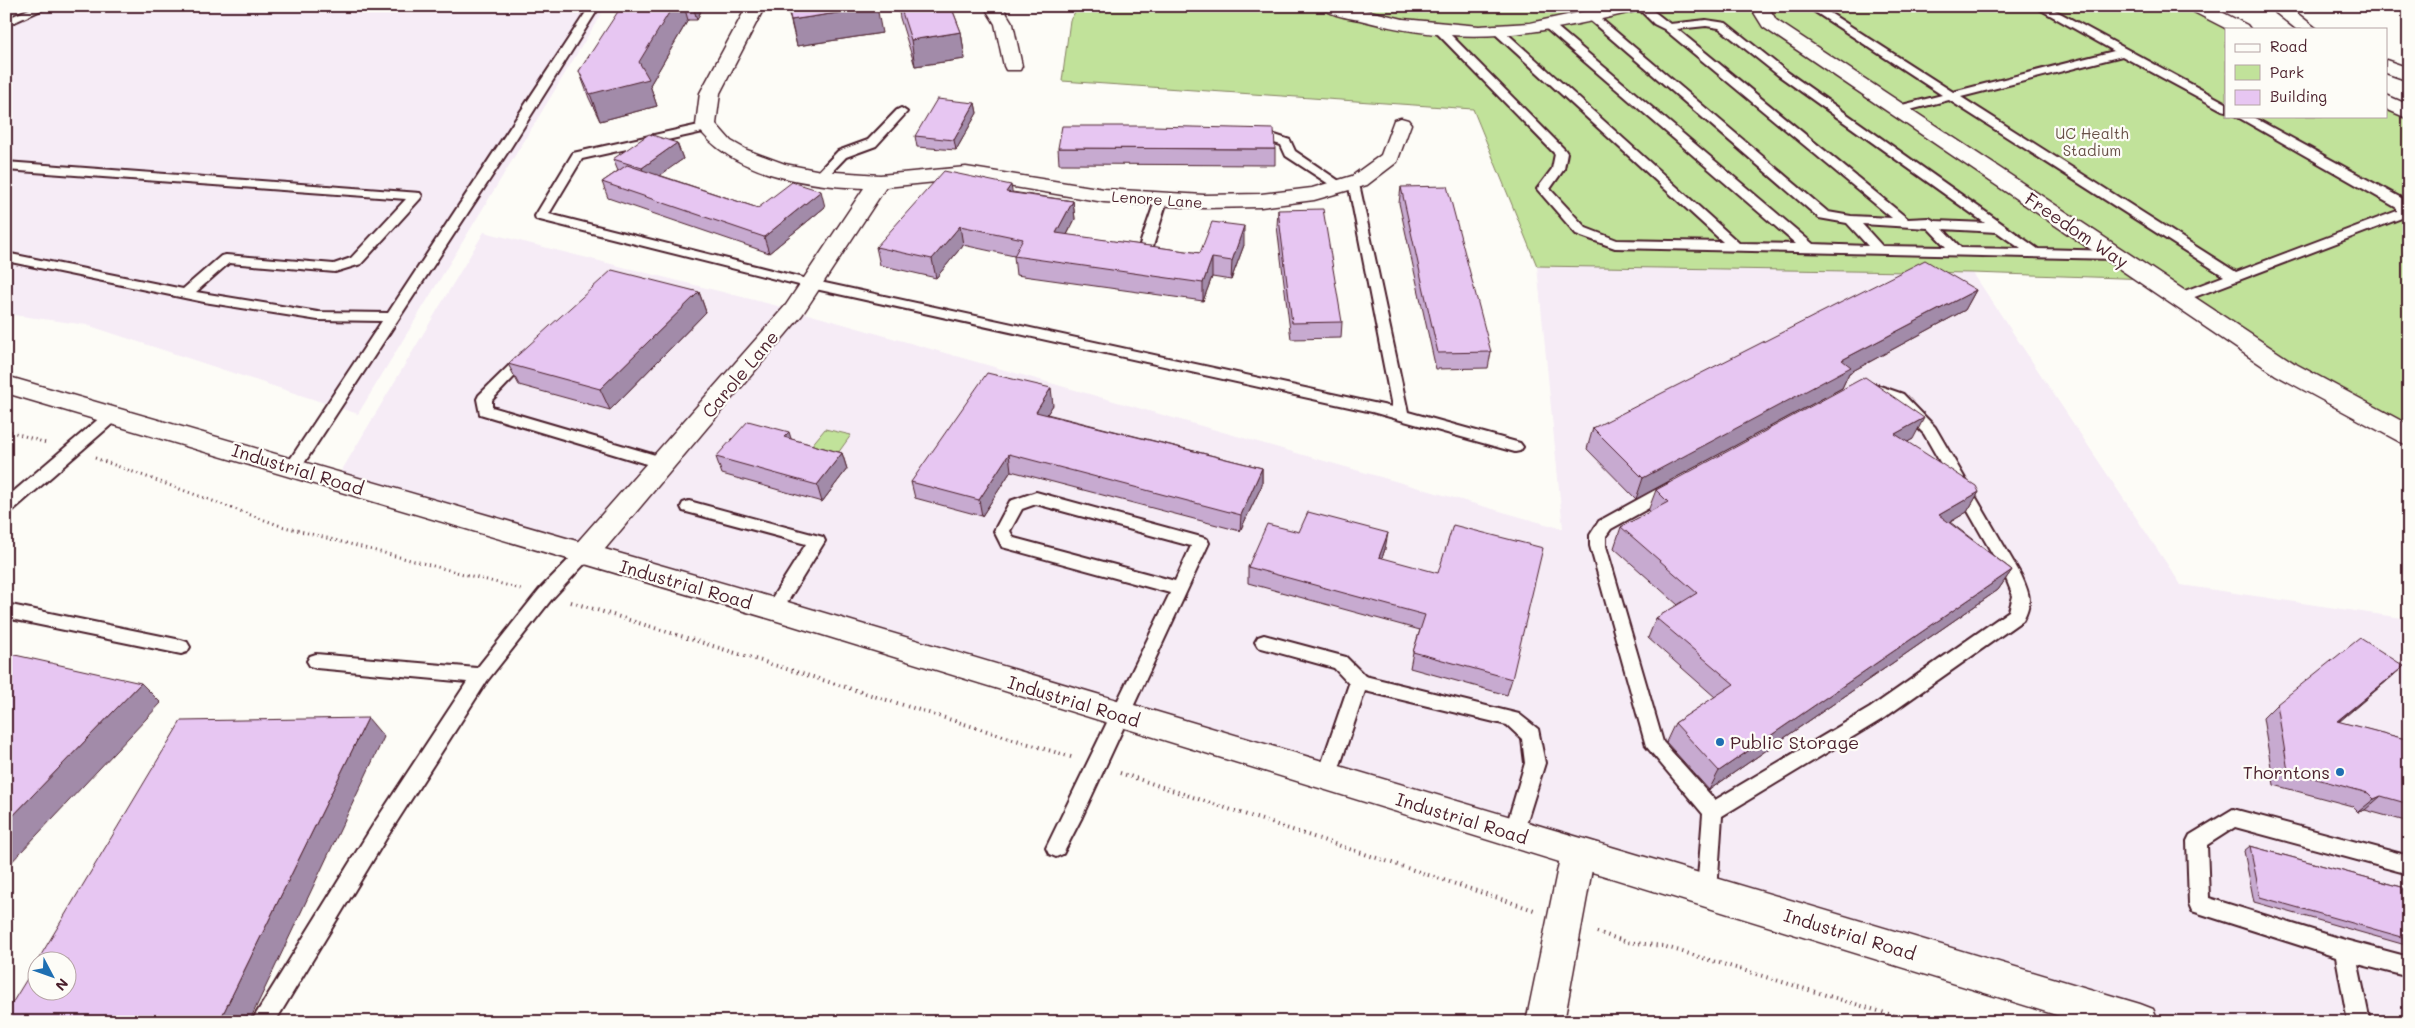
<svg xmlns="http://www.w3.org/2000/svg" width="2415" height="1028" viewBox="0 0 2415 1028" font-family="Mali,sans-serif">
	<rect width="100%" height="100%" fill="#fdfcf7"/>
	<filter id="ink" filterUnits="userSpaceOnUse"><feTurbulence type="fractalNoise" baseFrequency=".02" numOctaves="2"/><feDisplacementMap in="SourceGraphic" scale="10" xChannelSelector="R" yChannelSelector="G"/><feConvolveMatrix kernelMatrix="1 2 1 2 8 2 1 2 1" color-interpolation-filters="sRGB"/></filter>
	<g filter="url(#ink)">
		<g fill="#f6ecf6">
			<path d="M52 6H606L358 414 87 325 6 314V17Z"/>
			<path d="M484 232 794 310 1563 529 1537 266 1973 273 2181 585 2409 619V1022H2140L336 480Z"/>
		</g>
		<g fill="#c1e29a" stroke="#868062">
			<path d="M1079 6H2196L2241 29H2226V116H2386V101L2409 113V436L2151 279 1973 273 1537 266 1473 109 1062 81 1070 20Z"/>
			<path d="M825 429 851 435 838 453 811 446Z"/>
		</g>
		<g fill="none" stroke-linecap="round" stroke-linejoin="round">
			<g stroke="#4a1f2b" stroke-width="4">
				<g id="lane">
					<path d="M36 6H50L6 26V19Z"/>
					<path d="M590 6H600L511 147 299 471H287L285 467 382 321 318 320 204 302 6 261V253L183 289 221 256 226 255 334 264 351 258 406 199 6 170V162L420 193 422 196 420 199 361 264 335 272 229 263 196 292 318 312 388 313Z"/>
					<path d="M1636 6H1647L1670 24 1706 20 1726 23 1786 71 2038 249 2116 251 2123 255 2116 259 1615 248 1576 234 1537 189 1552 169 1555 154 1435 31V27H1443L1565 150 1567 153 1564 169 1550 189 1586 228 1617 240 1723 242 1493 32V28H1501L1739 243 1796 244 1543 26V22H1551L1813 244 1868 246 1847 223 1819 218 1586 17V13H1594L1828 212 1851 216 1892 218 1664 29 1654 24ZM1706 26 1719 28 1778 75 1985 223 1935 221 1929 218 1908 219 1677 29ZM1862 224 1928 228 1946 247 1882 246ZM1943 229 1997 232 2021 249 1961 248Z"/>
					<path d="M1806 6H1819L1953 92 2114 51 2034 6H2047L2226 103V111L2222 110 2122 56 1961 97 2236 272 2397 211V208L2236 116H2251L2403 199C2408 205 2411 209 2407 216L2184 301H2174L2172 298 2174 295 2224 276 1949 100 1898 113 1894 111V107L1942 95Z"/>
					<path d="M901 108 907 112 876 146 846 157 824 180H816L814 177 816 174 838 151 868 140 897 110Z"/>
					<path d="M708 123 714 127 712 130 582 159 549 214 811 280 1392 407 1348 182 1350 179H1358L1408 412 1520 443 1523 447 1520 451 1515 452 1372 412 811 288 536 219 535 216 573 153Z"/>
					<path d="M1253 135H1275L1290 140 1295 151 1348 187 1346 190H1338L1286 156 1281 145 1274 143 1249 142 1247 139Z"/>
					<path d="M1161 197 1167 201 1150 256 1148 259H1138L1136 256 1155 201Z"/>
					<path d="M527 351 534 356 492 400V407L669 459 671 463 669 467 663 469 480 414 477 399 479 395 522 353Z"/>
					<path d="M1874 384 1903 394 1935 427 2021 575C2029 593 2033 601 2023 620L1884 718 1722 816 1717 891 1714 898 1707 900 1700 898 1697 891 1703 814 1646 746 1590 546V535L1599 521 1666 484H1678L1680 488 1678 492 1611 529 1606 536V546L1663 742 1715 800 1870 708 2009 611 2013 596 2005 576 1924 434 1893 402 1869 393 1867 389Z"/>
					<path d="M114 409 119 410 122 414 119 418 12 511 6 513V498L109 410Z"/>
					<path d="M1036 492 1201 537 1207 539 1209 543 1082 817 1063 854 1056 857 1049 854 1046 848 1170 593 1002 547 994 531 1010 501ZM1036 504 1191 546 1175 581 1014 538 1010 531 1022 509Z"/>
					<path d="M689 501 823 537 825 541 780 614 774 616 768 614 765 609 806 544 683 511 681 507 683 503Z"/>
					<path d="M584 548 590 550 592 554 590 558 551 600 487 681 387 837 275 1022H251L373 825 467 682 316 668 310 666 307 661 310 656 316 654 477 668 539 590 578 550Z"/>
					<path d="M6 604 181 640 187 642 190 647 187 652 181 654 6 618Z"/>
					<path d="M1264 635 1346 657 1365 676 1519 714 1538 729 1545 763 1521 840 1514 843 1507 840 1504 834 1525 763 1522 739 1507 725 1365 691 1334 783 1327 785 1320 783 1317 777 1349 684 1334 668 1258 647 1255 642 1258 637Z"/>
					<path d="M2233 809 2409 856V874L2235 827 2207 845 2209 898 2345 940 2409 957V977L2358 964 2370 1022H2348L2336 957 2192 911 2189 904 2187 841 2190 835Z"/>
				</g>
			</g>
			<g stroke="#4a1f2b" stroke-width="3">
				<g id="street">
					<path d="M747 6H765L720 93 716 124 731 141 747 150 785 164 821 171 880 175 966 167 1104 189 1204 195 1261 194 1312 188 1352 176 1381 155 1394 120 1401 118 1408 120 1411 124 1397 162 1367 185 1314 200 1261 207 1204 208 1104 202 966 179 886 187 802 315 594 562 584 565 574 562 570 554 574 546 786 305 864 188C807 186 731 175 696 125L700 93Z"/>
					<path d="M984 6H1002L1013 24 1022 66 1020 70H1006L1004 66 995 24Z"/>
					<path d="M1321 6H1349L1403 19 1479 26 1530 23 1609 6H1643L1640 10C1537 35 1465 48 1360 20 1349 18 1327 15 1321 6Z"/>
					<path d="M1750 6H1768L1776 20 2294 363 2409 425V445L2400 442 2276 375 1763 27Z"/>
					<path d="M1578 838 1590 842 1595 853 1564 1022H1526L1561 853 1566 842Z"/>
				</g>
			</g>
			<g stroke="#4a1f2b" stroke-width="3">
				<path id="secondary" d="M6 376 774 598 2140 1004 2153 1009 2159 1022H2079L774 620 6 393Z"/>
			</g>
			<g stroke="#4a1f2b" stroke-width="3">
				<g id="highway">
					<path d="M2187 6H2210L2247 25 2250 29H2227L2190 10Z"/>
					<path d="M2267 6H2288L2317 29H2296Z"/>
					<path d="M2386 60 2409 68V81L2386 73Z"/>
					<path d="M2386 95 2409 105V119L2386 109Z"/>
				</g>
			</g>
			<g stroke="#4a1f2b" stroke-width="3" stroke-dasharray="1 4" stroke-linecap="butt">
				<path d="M6 430 46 443"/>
				<path d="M95 458 281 526 521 589"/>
			</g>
			<g stroke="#4a1f2b" stroke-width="4" stroke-dasharray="1 4.5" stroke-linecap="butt">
				<path d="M571 602 1074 758"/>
				<path d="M1120 773 1534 910"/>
				<path d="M1597 932 1627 942 1663 946 1915 1022"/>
			</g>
			<use href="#lane" fill="#fdfcf7" fill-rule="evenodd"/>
			<use href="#street" fill="#fdfcf7" fill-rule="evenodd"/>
			<use href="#secondary" fill="#fdfcf7" fill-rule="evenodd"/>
			<use href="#highway" fill="#fdfcf7" fill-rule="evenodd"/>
		</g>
		<g fill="#c7aad0" stroke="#4a1f2b">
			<path d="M624 6H703L697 20H688L650 85 657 106 600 121 589 98 579 71Z"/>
			<path d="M787 6 882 33 797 46Z"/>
			<path d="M898 6H951L961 32 965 59 915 66 900 18Z"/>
			<path d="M975 103 977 113 956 150 917 147 915 136Z"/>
			<path d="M677 143 683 159 659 175 758 208 825 207 769 253 608 198 602 182 618 171 613 159Z"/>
			<path d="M1058 148 1275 149V165L1059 164Z"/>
			<path d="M1401 187 1491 352 1488 368 1436 369 1399 203Z"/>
			<path d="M1012 192 1073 201 1075 219 1067 235 1200 253 1244 245 1231 280 1212 277 1203 301 1016 275 1014 256 963 245 936 278 880 265 876 247Z"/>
			<path d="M1278 210 1342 322 1341 338 1291 339 1277 226Z"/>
			<path d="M1976 290 1965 310 1849 373 1842 388 1636 499 1587 449 1593 428Z"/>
			<path d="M699 292 706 312 610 410 519 385 508 364Z"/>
			<path d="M1053 405 1047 414 1262 468V485L1240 531 1011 471 982 516 915 498 911 482Z"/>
			<path d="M791 439 842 453 847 469 822 502 722 474 716 457Z"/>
			<path d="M1913 439 1907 442 1979 492 1967 512 1950 522 2012 570 1998 590 1709 790 1666 742 1675 723 1715 697 1648 638 1656 618 1678 605 1614 548 1621 527 1650 512 1648 511 1656 490Z"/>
			<path d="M1299 532 1385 549 1382 558 1512 679 1507 695 1410 668 1413 652 1420 630 1248 583V567Z"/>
			<path d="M2404 666 2388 680 2339 722 2409 740V822L2365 810 2358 812 2352 806 2274 785 2263 718 2277 704Z"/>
			<path d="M2250 846 2409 889V946L2254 902 2244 851Z"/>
		</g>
		<g fill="#a28ba9" stroke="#4a1f2b">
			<path d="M673 6H684L688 20 650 85 657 106 600 121 590 94Z"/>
			<path d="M693 6H703L697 20Z"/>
			<path d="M877 7 882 33 797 46 791 20Z"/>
			<path d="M961 32 965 59 915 66 911 40Z"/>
			<path d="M975 103 977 113 956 150 954 140Z"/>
			<path d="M677 143 683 159 648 184 642 168Z"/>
			<path d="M1011 185 1014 203 1006 192Z"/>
			<path d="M821 191 825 207 769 253 764 237Z"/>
			<path d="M1073 201 1075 219 1058 252 1056 233Z"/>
			<path d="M960 226 963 245 936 278 932 259Z"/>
			<path d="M1244 226V245L1231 280 1232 261Z"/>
			<path d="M1212 258V277L1203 301V283Z"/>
			<path d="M1976 290 1965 310 1849 373 1842 388 1636 499 1643 478 1842 360Z"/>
			<path d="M699 292 706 312 610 410 600 389Z"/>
			<path d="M1051 388 1053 405 1038 428 1036 412Z"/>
			<path d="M1924 418 1913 439 1884 455 1895 434Z"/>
			<path d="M789 432 794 448 784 437Z"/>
			<path d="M842 453 847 469 822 502 817 485Z"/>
			<path d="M1009 454 1011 471 982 516 979 500Z"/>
			<path d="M1262 468V485L1240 531 1241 515Z"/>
			<path d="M1979 492 1967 512 1927 536 1939 515Z"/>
			<path d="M1388 533 1385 549 1377 573 1379 557Z"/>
			<path d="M2012 570 1998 590 1709 790 1719 771Z"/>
			<path d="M2404 666 2388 680 2322 735 2337 721Z"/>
			<path d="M141 683 161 703 6 868V823Z"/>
			<path d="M368 718 384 737 249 1022H219Z"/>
			<path d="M2381 796 2365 810 2358 812 2374 799Z"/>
		</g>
		<g fill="#e7c6f2" stroke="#4a1f2b">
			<path d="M624 6H673L639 62 649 79 590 94 579 71 621 7Z"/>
			<path d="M788 6H877V7L791 20Z"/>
			<path d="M900 6H951L961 32 911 40Z"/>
			<path d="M937 99 975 103 954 140 915 136Z"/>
			<path d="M1062 126H1152L1274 129 1275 149 1058 148Z"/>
			<path d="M649 134 677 143 642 168 613 159Z"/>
			<path d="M627 165 758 208 792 182 821 191 764 237 602 182Z"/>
			<path d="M944 171 1011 185 1006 192 1073 201 1056 233 1200 253 1212 222 1244 226 1232 261 1212 258 1203 283 1014 256 1023 239 960 226 932 259 876 247Z"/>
			<path d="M1447 186 1491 352 1438 353 1401 187Z"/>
			<path d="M1323 209 1342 322 1292 323 1278 210Z"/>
			<path d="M1925 260 1976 290 1842 360 1851 367 1643 478 1593 428Z"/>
			<path d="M612 270 699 292 600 389 508 364Z"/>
			<path d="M987 373 1051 388 1036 412 1262 468 1241 515 1009 454 979 500 911 482Z"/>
			<path d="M1865 377 1924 418 1895 434 1976 486 1979 492 1939 515 2012 570 1719 771 1675 723 1734 684 1656 618 1697 593 1621 527 1668 502 1656 490Z"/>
			<path d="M748 421 789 432 784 437 842 453 817 485 716 457Z"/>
			<path d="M1308 512 1388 533 1379 557 1438 573 1453 525 1543 548 1512 679 1413 652 1425 615 1248 567 1267 524 1299 532Z"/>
			<path d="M2360 638 2404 666 2337 721 2409 740V804L2381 796 2374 799 2368 793 2288 771 2277 704Z"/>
			<path d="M6 653 141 683 6 823Z"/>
			<path d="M368 718 219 1022H6V1013L38 961V990H68V960H38L181 721Z"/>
			<path d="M2250 846 2409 889V939L2260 897Z"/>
		</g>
	</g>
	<g fill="#1f6fb2" stroke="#fdfcf7" stroke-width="2">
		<circle cx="1720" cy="742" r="5"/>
		<circle cx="2340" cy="772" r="5"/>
	</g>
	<g text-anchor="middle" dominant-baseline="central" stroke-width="4.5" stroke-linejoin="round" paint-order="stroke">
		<g font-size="15" fill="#685047" stroke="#fdfcf7">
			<text x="2092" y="133">UC Health<tspan x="2092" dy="17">Stadium</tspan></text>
		</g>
		<g font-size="15" fill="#4a1f2b" stroke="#fdfcf7">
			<text transform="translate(1157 199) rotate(4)">Lenore Lane</text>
		</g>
		<g font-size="18" fill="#4a1f2b" stroke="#fdfcf7">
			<text transform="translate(2077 230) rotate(34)">Freedom Way</text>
			<text transform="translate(740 374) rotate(-50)">Carole Lane</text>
			<text transform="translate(298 469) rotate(17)">Industrial Road</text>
			<text transform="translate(686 584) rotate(16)">Industrial Road</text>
			<text transform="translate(1074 701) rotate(17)">Industrial Road</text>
			<text transform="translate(1462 818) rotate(17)">Industrial Road</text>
			<text transform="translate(1850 934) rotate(17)">Industrial Road</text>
		</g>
		<g font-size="18" fill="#4a1f2b" stroke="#fdfcf7" text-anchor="start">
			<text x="1730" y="742">Public Storage</text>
			<text x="2330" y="772" text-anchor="end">Thorntons</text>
		</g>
	</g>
	<rect width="2415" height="1028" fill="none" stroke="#fdfcf7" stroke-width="25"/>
	<rect x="12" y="12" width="2390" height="1003" fill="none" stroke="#4a1f2b" stroke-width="2" filter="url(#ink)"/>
	<rect x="2225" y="28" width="162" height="90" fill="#fdfcf7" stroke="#b5a4a5"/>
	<rect x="2235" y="44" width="25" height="8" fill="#fdfcf7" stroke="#b5a4a5"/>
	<text x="2270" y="52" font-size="15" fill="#4a1f2b">Road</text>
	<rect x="2235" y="65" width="25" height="15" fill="#c1e29a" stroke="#b5a4a5"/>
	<text x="2270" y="78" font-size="15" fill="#4a1f2b">Park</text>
	<rect x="2235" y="90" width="25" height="15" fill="#e7c6f2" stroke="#b5a4a5"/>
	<text x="2270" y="102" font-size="15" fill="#4a1f2b">Building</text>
	<g transform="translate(52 976) rotate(131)"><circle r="24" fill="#fdfcf7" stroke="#b5a4a5"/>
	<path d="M0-4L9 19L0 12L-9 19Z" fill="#1f6fb2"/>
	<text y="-8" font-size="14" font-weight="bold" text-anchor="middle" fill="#4a1f2b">N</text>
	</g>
</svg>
